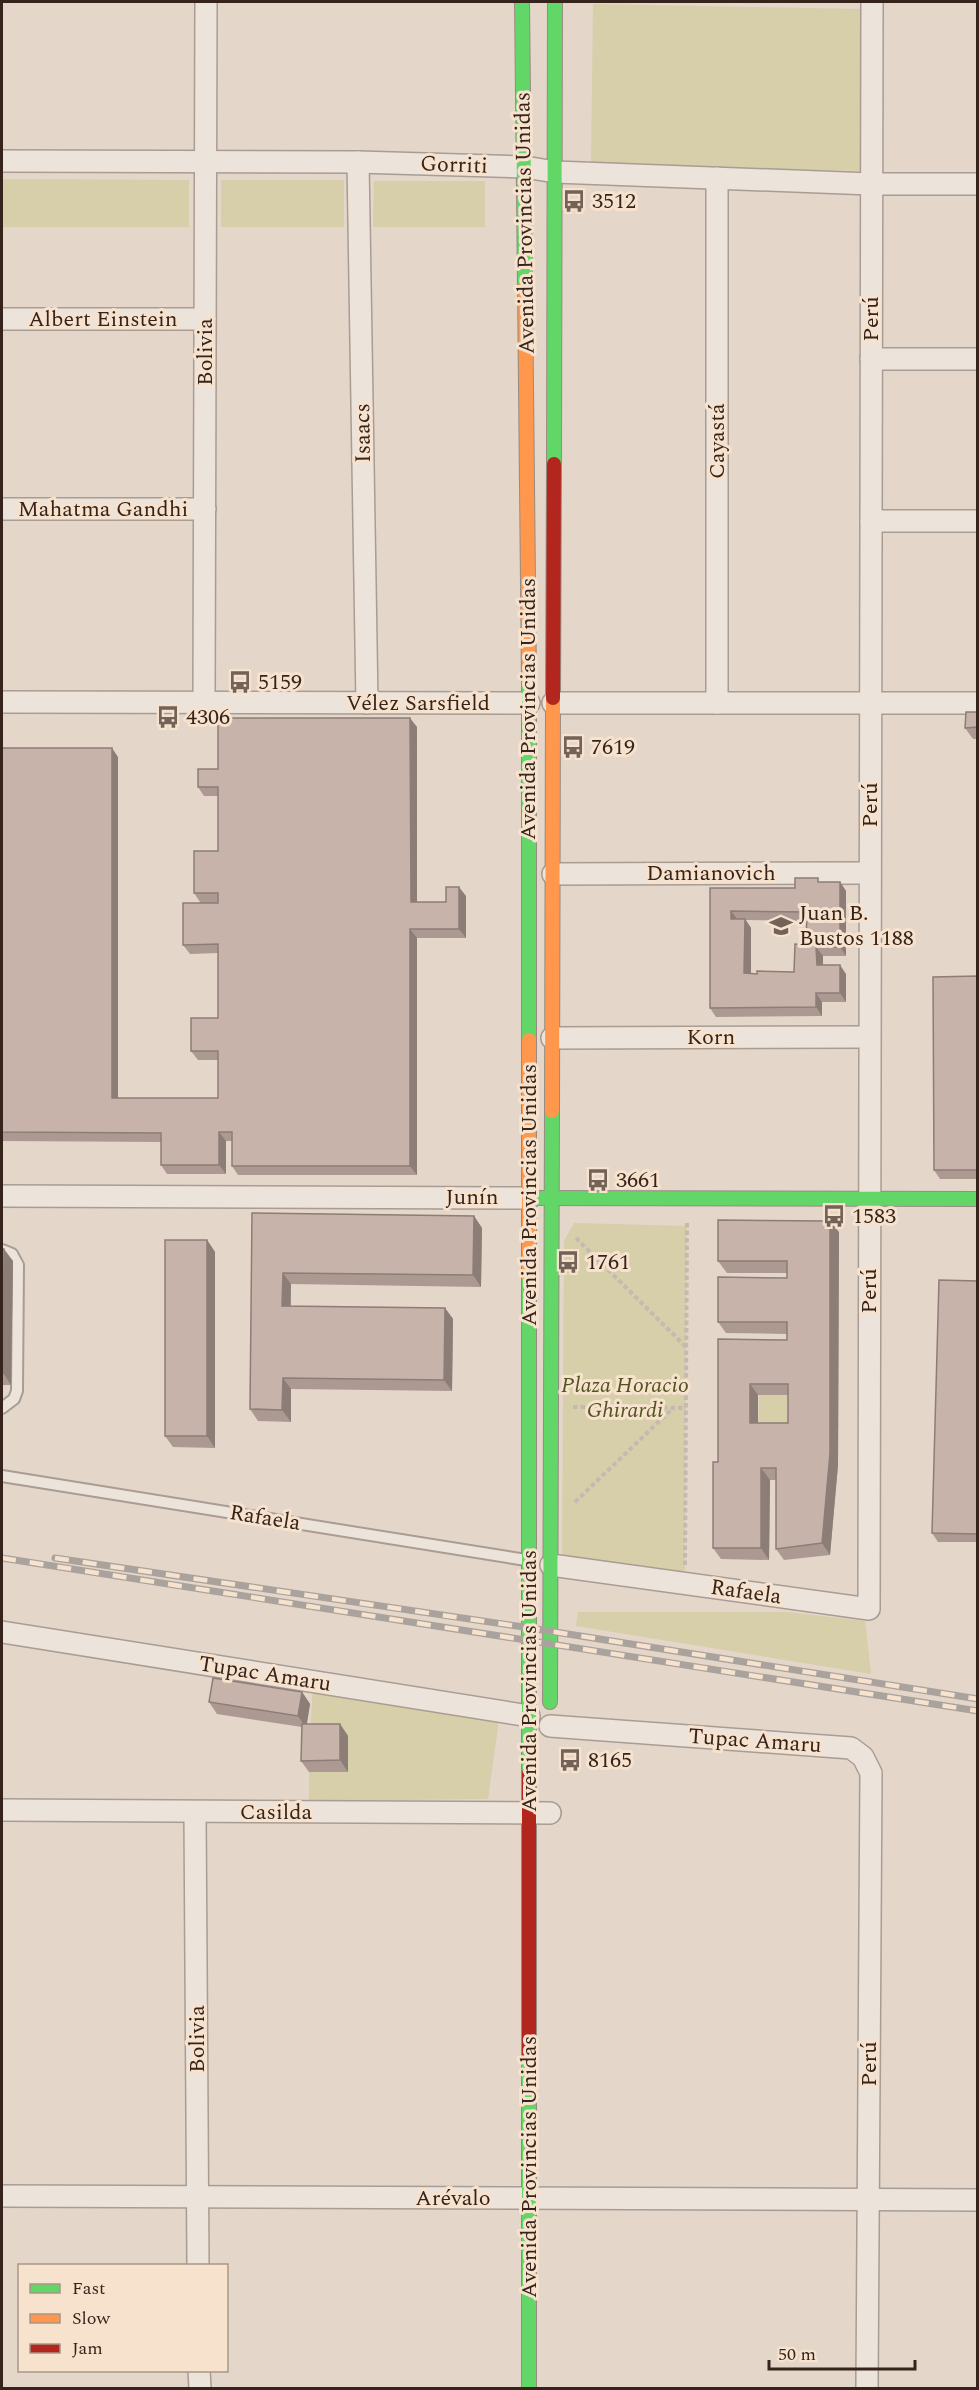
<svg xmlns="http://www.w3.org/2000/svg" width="979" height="2390" viewBox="0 0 979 2390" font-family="Spectral,serif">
	<rect width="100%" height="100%" fill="#e4d6c9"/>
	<g fill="#d7ceaa">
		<path d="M593 4 860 9 862 171 591 165Z"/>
		<path d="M2 179 189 180V227H2Z"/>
		<rect x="221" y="180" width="123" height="47"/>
		<path d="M374 181H485V227H373Z"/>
		<path d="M574 1223 687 1226 685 1572 562 1555 564 1241Z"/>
		<path d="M759 1395H797L796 1435H758Z"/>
		<path d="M578 1612H787L865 1621 871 1674 576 1626Z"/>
		<path d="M313 1686 499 1720 488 1799 309 1801V1772H348V1736H310Z"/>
	</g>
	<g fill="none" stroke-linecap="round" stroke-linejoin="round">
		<g stroke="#a99c93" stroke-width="14">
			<g id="lane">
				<path d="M2 1250 12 1254 18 1265 17 1391 14 1399 2 1408"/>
				<path d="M2 1476 526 1560"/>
			</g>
		</g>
		<g stroke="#a99c93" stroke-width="24">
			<g id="street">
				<path d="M2 161 358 162 525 167 555 172 871 184H978"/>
				<path d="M358 162 367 703"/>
				<path d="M717 178V703"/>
				<path d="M2 319H205"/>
				<path d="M871 359H978"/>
				<path d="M2 509H205"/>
				<path d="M871 521H978"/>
				<path d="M2 702 529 703"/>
				<path d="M204 702 206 2"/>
				<path d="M553 703H978"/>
				<path d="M553 874 870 873"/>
				<path d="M552 1038 869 1037"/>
				<path d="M2 1196 529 1198"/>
				<path d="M551 1565 869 1609 872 2"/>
				<path d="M2 1632 529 1716"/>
				<path d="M550 1726 851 1748 863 1757 871 1773 867 2388"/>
				<path d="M2 1810 550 1813"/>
				<path d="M195 1812 198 2266"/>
				<path d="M2 2196 978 2200"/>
				<path d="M199 2370 200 2388"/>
			</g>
		</g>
		<g stroke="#988b83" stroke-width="16">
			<g id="fast">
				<path d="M522 2 525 286"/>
				<path d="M554 464 555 2"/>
				<path d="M529 684V1040"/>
				<path d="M531 1198 978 1199"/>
				<path d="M529 1277V1773"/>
				<path d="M550 1702 552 1111"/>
				<path d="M529 2060V2388"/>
			</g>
		</g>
		<g stroke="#988b83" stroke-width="16">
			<g id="slow">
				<path d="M525 286 529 684"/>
				<path d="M529 1040V1277"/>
				<path d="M552 1111 553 698"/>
			</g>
		</g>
		<g stroke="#988b83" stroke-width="16">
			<g id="jam">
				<path d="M553 698 554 464"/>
				<path d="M529 1773V2060"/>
			</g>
		</g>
		<g stroke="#c4bab2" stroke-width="4" stroke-dasharray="4.5 3" stroke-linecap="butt">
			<path d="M576 1238 686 1347"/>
			<path d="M573 1407 686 1408"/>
			<path d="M575 1502 673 1408"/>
			<path d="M685 1565 687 1221"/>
		</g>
		<use href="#lane" stroke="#ece3db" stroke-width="10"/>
		<use href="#street" stroke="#ece3db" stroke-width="21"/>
		<use href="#fast" stroke="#63d668" stroke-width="14"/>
		<use href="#slow" stroke="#ff974d" stroke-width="14"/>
		<use href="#jam" stroke="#b3261e" stroke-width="14"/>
		<g stroke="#aaa29c" stroke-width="7">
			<g id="rail">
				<path d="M2 1558 978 1711"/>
				<path d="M55 1558 530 1628 978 1699"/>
			</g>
		</g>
		<use href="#rail" stroke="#f6e2cd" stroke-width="4.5" stroke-dasharray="14" stroke-linecap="butt"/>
	</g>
	<g fill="#ac9a92" fill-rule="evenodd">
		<path d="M978 712V739H973L965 728Z"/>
		<path d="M417 727V902H446L466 896V938H417V1175H238L232 1166V1141H226V1174H167L161 1165V1142L2 1141V748L118 757V1098H218V1060H198L191 1051 218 1018V953L190 954 183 945 200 902 194 893 218 851V796H204L198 787 218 769Z"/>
		<path d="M821 882H840L846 891V956H823V965L846 974V1002H822V1016L716 1017 710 1008V888H795ZM746 920 807 921 806 945 794 972 751 974V928Z"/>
		<path d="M978 976V1179H940L934 1170Z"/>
		<path d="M252 1213 474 1216 482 1228 481 1287 291 1284V1306L445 1308 453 1319 452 1391 291 1389V1422L258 1421 250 1409Z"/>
		<path d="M839 1232 838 1465 830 1555 784 1560 776 1549V1480H770L769 1560 721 1559 713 1548 718 1462V1339L787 1340V1334L726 1333 718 1322 787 1278V1273H727L718 1261ZM758 1395H788V1423H758Z"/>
		<path d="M207 1240 215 1252V1448L173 1447 165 1436Z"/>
		<path d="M2 1249 13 1261 11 1385H2Z"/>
		<path d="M978 1281V1542H938L932 1533Z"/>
		<path d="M302 1692 310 1704 307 1724H340L348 1736V1772H309L301 1761 302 1727 217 1714 209 1702Z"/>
	</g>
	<g fill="#8c7d77">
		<path d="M410 718 417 727V911L411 902Z"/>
		<path d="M112 748 118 757V1107L112 1098Z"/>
		<path d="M840 882 846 891V956L840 947Z"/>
		<path d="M459 887 466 896V938L459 929Z"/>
		<path d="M731 911 738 920 731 919Z"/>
		<path d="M745 919 751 928V982L744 973Z"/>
		<path d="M410 929 417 938V1175L410 1166Z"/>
		<path d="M816 947 823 956V974L817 965Z"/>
		<path d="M840 965 846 974V1002L840 993Z"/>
		<path d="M816 993 822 1002V1016L816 1007Z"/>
		<path d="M219 1132 226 1141V1174L219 1165Z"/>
		<path d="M474 1216 482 1228 481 1287 473 1275Z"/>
		<path d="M830 1221 839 1232 838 1465 830 1555 822 1543Z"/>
		<path d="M207 1240 215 1252V1448L207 1436Z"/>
		<path d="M4 1249 13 1261 11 1385 3 1373Z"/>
		<path d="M283 1273 291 1284 290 1318 282 1306Z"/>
		<path d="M445 1308 453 1319 452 1391 444 1380Z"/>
		<path d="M283 1378 291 1389V1422L282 1410Z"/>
		<path d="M750 1384 758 1395V1435L750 1423Z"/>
		<path d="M761 1468 770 1480 769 1560 761 1548Z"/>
		<path d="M302 1692 310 1704 306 1728 298 1716Z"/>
		<path d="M340 1724 348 1736V1772L340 1760Z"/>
	</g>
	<g fill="#c8b3aa" stroke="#8c7d77" stroke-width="1.5" fill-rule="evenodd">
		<path d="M966 712H978V727L965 728Z"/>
		<path d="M218 718H410L411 902H446V887H459V929H410V1166H232V1132H219V1165H161V1133L2 1132V748H112V1098H218V1051H191V1018H218V944L183 945V903H218V893H194V851H218V787H198V769H218Z"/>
		<path d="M795 878H818V882H840V947H816L817 965H840V993H816V1007L710 1008V888H795ZM731 911 807 912 806 945 795 944 794 972 757 971V974L744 973 745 919H731Z"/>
		<path d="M978 976V1170H934L933 977Z"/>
		<path d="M252 1213 474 1216 473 1275 283 1273 282 1306 445 1308 444 1380 283 1378 282 1410 250 1409Z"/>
		<path d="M718 1220 830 1221V1453L822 1543 776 1549V1468H761V1548H713V1462H718V1339L787 1340V1322H718V1277L787 1278V1261H718ZM750 1384H788V1423H750Z"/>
		<rect x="165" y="1240" width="42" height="196"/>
		<path d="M2 1249H4L3 1373H2Z"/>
		<path d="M939 1280 978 1281V1534L932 1533Z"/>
		<path d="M213 1678 302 1692 298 1716 209 1702Z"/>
		<path d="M302 1724H340V1760L301 1761Z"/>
	</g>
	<defs>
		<g id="bus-bare" transform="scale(1.8)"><path d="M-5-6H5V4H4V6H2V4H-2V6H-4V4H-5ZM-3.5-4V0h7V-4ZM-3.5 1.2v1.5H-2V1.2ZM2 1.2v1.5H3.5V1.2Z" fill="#736258" stroke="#f6e2cd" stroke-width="2.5" paint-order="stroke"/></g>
		<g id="school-bare" transform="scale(1.8)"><path d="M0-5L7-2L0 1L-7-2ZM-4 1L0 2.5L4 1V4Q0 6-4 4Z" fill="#736258" stroke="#f6e2cd" stroke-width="2.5" paint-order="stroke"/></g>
	</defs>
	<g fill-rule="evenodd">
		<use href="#bus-bare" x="574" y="201"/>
		<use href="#bus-bare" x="240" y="682"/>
		<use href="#bus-bare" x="168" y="717"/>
		<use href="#bus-bare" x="573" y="747"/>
		<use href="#school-bare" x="781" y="926"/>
		<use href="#bus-bare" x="598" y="1180"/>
		<use href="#bus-bare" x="834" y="1216"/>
		<use href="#bus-bare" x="568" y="1262"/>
		<use href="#bus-bare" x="570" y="1760"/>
	</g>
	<g text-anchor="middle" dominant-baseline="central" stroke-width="6" stroke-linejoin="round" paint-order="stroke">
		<g font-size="22" fill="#36231b" stroke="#f6e2cd">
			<text transform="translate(454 165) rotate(2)">Gorriti</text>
			<text transform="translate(525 223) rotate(-91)">Avenida Provincias Unidas</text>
			<text x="103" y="319">Albert Einstein</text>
			<text transform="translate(871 319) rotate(-90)">Perú</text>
			<text transform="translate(205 352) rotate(-90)">Bolivia</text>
			<text transform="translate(363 433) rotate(-91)">Isaacs</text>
			<text transform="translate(717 441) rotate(-90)">Cayastá</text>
			<text x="103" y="509">Mahatma Gandhi</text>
			<text x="418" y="703">Vélez Sarsfield</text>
			<text transform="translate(528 709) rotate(-90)">Avenida Provincias Unidas</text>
			<text transform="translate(870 805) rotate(-90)">Perú</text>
			<text x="711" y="873">Damianovich</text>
			<text x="711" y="1037">Korn</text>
			<text transform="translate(529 1195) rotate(-90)">Avenida Provincias Unidas</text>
			<text x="472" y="1197">Junín</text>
			<text transform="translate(869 1291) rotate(-90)">Perú</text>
			<text transform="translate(265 1518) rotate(9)">Rafaela</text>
			<text transform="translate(746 1592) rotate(8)">Rafaela</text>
			<text transform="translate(265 1674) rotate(9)">Tupac Amaru</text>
			<text transform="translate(529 1681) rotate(-90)">Avenida Provincias Unidas</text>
			<text transform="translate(755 1741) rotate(4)">Tupac Amaru</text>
			<text x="276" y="1812">Casilda</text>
			<text transform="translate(197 2039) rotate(-90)">Bolivia</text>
			<text transform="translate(869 2064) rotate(-90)">Perú</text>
			<text transform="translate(529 2167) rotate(-90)">Avenida Provincias Unidas</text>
			<text x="453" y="2198">Arévalo</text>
		</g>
		<g font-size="22" fill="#36231b" stroke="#f6e2cd" text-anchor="start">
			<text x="592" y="201">3512</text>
			<text x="258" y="682">5159</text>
			<text x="186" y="717">4306</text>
			<text x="591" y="747">7619</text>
			<text x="799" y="913">Juan B.<tspan x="799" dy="25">Bustos 1188</tspan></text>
			<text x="616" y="1180">3661</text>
			<text x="852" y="1216">1583</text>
			<text x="586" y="1262">1761</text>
			<text x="588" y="1760">8165</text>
		</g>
		<g font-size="22" font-style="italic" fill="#515421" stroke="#f6e2cd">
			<text x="625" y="1385">Plaza Horacio<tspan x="625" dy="25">Ghirardi</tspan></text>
		</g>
	</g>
	<rect width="979" height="2390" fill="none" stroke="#36231b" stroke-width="6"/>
	<rect x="18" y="2264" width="210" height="108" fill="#f6e2cd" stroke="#a99686" stroke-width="1.5"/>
	<rect x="30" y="2284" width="30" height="9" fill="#63d668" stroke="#a99686" stroke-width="1.5"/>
	<text x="72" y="2294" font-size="18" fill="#36231b">Fast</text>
	<rect x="30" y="2314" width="30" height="9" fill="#ff974d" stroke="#a99686" stroke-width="1.5"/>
	<text x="72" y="2324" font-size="18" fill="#36231b">Slow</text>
	<rect x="30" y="2344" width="30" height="9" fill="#b3261e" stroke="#a99686" stroke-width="1.5"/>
	<text x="72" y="2354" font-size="18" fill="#36231b">Jam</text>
	<path d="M769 2360v9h146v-9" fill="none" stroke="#36231b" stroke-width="3"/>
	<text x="778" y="2360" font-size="18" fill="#36231b" stroke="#f6e2cd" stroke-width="4.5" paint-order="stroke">50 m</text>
</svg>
